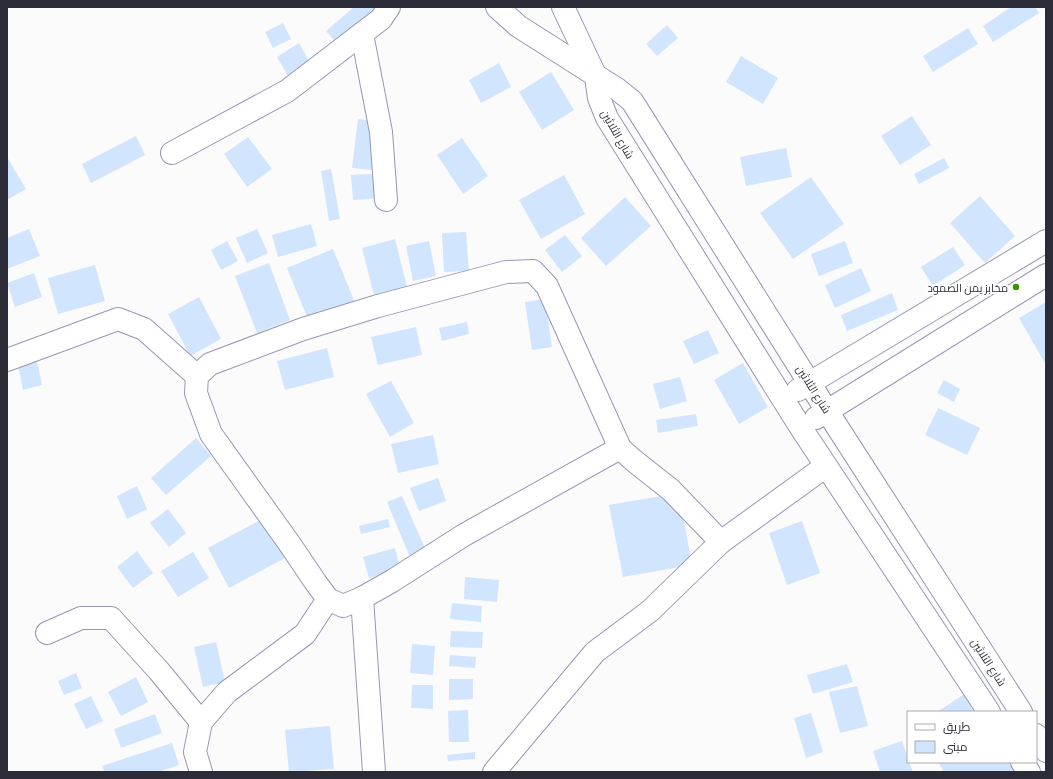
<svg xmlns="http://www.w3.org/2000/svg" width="1053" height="779" viewBox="0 0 1053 779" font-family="'Exo 2',Cairo,sans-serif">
	<rect width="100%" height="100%" fill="#fbfbfb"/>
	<g fill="#d1e5fe">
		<path d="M354 7H376L344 52 326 31Z"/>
		<path d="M1011 7H1035L1039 13 993 42 983 26Z"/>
		<path d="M283 23 291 39 273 48 265 32Z"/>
		<path d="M667 25 678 38 657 56 646 44Z"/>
		<path d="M968 28 978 44 933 72 923 56Z"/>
		<path d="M299 43 310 63 288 76 277 57Z"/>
		<path d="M741 56 778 78 763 104 726 82Z"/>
		<path d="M499 63 511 87 481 103 469 80Z"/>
		<path d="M551 72 574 110 542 130 519 92Z"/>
		<path d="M912 116 931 145 900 165 881 136Z"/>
		<path d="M358 119 379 122 373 170 352 168Z"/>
		<path d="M136 136 145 155 91 183 82 164Z"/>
		<path d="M248 137 272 169 247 187 224 154Z"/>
		<path d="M462 138 488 176 463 194 437 155Z"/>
		<path d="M786 148 792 177 746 186 740 157Z"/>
		<path d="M7 157 26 189 7 200Z"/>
		<path d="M944 158 949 168 919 184 914 174Z"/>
		<path d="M331 169 340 219 329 221 321 171Z"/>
		<path d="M387 173 389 198 353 200 351 175Z"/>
		<path d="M564 175 585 214 541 239 519 200Z"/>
		<path d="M811 177 844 224 793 259 760 213Z"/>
		<path d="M980 196 1015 236 985 263 950 223Z"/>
		<path d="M625 197 651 226 606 266 581 238Z"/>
		<path d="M311 224 317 246 278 257 272 235Z"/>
		<path d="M29 229 40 256 7 269V238Z"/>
		<path d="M257 229 268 253 247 263 236 238Z"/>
		<path d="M466 232 469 271 444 272 442 233Z"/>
		<path d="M565 235 582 256 562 272 545 250Z"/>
		<path d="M395 239 407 287 374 295 362 248Z"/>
		<path d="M227 241 238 261 221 270 211 250Z"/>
		<path d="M429 241 436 276 413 281 406 246Z"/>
		<path d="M845 241 853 263 819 276 811 254Z"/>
		<path d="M953 247 965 265 933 286 921 267Z"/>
		<path d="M333 249 356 305 310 324 287 268Z"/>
		<path d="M269 263 290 320 257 333 235 276Z"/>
		<path d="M95 265 105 301 58 314 48 278Z"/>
		<path d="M861 268 871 291 835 308 825 285Z"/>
		<path d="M34 273 42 297 15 307 7 283Z"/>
		<path d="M892 293 898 310 847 331 841 315Z"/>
		<path d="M199 297 221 339 190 356 168 314Z"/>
		<path d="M545 299 552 347 532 350 525 302Z"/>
		<path d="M1046 302V365L1019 318Z"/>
		<path d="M467 322 469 334 442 341 439 328Z"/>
		<path d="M416 327 422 355 378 365 371 337Z"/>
		<path d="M708 330 719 353 694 364 683 341Z"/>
		<path d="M327 348 334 377 285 390 277 361Z"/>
		<path d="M37 361 42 385 23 390 18 365Z"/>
		<path d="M743 363 768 407 739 424 714 380Z"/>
		<path d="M680 377 687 401 660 409 653 384Z"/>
		<path d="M944 380 960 389 954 402 937 393Z"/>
		<path d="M391 381 414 423 390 437 366 394Z"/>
		<path d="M938 408 980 428 967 455 925 435Z"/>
		<path d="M696 414 698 426 658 433 656 420Z"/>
		<path d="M433 435 439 464 398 473 391 444Z"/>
		<path d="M196 438 211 456 166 495 151 478Z"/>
		<path d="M438 478 446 501 419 511 410 488Z"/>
		<path d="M137 486 147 509 127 519 117 496Z"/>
		<path d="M679 493 692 565 623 577 609 505Z"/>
		<path d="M402 496 428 555 412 562 387 502Z"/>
		<path d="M168 509 186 533 169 547 150 523Z"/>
		<path d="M264 518 285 558 229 588 208 548Z"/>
		<path d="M388 519 390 527 361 534 359 526Z"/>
		<path d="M802 521 820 573 787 585 769 533Z"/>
		<path d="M395 548 400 568 369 578 363 557Z"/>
		<path d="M137 551 153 573 133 588 117 567Z"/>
		<path d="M193 552 209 578 178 597 161 571Z"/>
		<path d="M465 577 499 580 497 602 464 599Z"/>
		<path d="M452 603 482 606 481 622 450 619Z"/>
		<path d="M451 631 483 632 482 648 450 647Z"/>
		<path d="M216 642 225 682 203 687 194 647Z"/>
		<path d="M412 644 435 646 433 675 410 673Z"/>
		<path d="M450 655 476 657 475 668 449 666Z"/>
		<path d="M847 664 853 682 813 694 807 675Z"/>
		<path d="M76 673 82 688 64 695 58 681Z"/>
		<path d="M136 677 148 702 121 716 108 692Z"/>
		<path d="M449 679H473V699L449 700Z"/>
		<path d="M412 685H433V709L411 708Z"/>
		<path d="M857 686 868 726 840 733 829 692Z"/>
		<path d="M966 693 979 712H937Z"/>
		<path d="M91 696 103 721 86 729 74 704Z"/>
		<path d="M468 710 469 742H449L448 711Z"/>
		<path d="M811 713 823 752 806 758 794 718Z"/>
		<path d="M155 714 162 733 121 748 114 729Z"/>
		<path d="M330 726 334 769 289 772 285 730Z"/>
		<path d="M902 741 908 758V762H909L913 772H880L873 751Z"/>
		<path d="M172 743 179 765 158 772H105L102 766Z"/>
		<path d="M475 752V759L448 761 447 755Z"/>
		<path d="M938 762H1013L1019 772H944Z"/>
	</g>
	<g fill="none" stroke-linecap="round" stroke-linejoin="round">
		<g stroke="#9697b3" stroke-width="24">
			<g id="minor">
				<path d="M497 7 518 26 617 89 632 101 827 411 1021 712"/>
				<path d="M563 7 596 77 599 98 607 118 801 428 989 712"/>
				<path d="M362 34 381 132 386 200"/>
				<path d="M172 153 287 91 381 19 389 7"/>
				<path d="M7 360 118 319 144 329 197 376"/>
				<path d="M798 390 1046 241"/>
				<path d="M816 418 1046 275"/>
				<path d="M620 448 547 286 533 271 506 272 378 306 303 329 210 364 197 376 196 393 211 434 289 543 316 583 328 599 343 606 362 598 392 581 464 535 620 448 633 460 671 490 721 542"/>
				<path d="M362 598 374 772"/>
				<path d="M47 633 81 618H111L159 671 201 722"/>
				<path d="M1036 735 1046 751"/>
				<path d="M1022 762 1029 772"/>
				<path d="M201 772 195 752 201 722 227 692 305 634 328 599"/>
				<path d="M494 772 595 652 650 611 721 542 826 466"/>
			</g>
		</g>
		<use href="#minor" stroke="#fff" stroke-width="22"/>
	</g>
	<circle fill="#3c9405" stroke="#fff" stroke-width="1.5" cx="1016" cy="287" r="4"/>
	<g text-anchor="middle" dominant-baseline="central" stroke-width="3.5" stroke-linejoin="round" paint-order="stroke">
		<g font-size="11" fill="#2b2c37" stroke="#fff">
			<text transform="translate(618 134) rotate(60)">شارع الثلاثين</text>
			<text transform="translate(814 389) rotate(58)">شارع الثلاثين</text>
			<text transform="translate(989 662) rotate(57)">شارع الثلاثين</text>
		</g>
		<g font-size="11" fill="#2b2c37" stroke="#fff" text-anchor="end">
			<text x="1008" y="287">مخابز يمن الصمود</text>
		</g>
	</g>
	<rect width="1053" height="779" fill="none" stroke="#2b2c37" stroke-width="16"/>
	<rect x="907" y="711" width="130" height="52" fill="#ffffff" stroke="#aaabaf"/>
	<rect x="915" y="724" width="20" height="6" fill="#ffffff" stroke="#aaabaf"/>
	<text x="943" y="731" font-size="12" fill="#2b2c37">طريق</text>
	<rect x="915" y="741" width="20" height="12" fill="#d1e5fe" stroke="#aaabaf"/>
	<text x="943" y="751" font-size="12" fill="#2b2c37">مبنى</text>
</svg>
